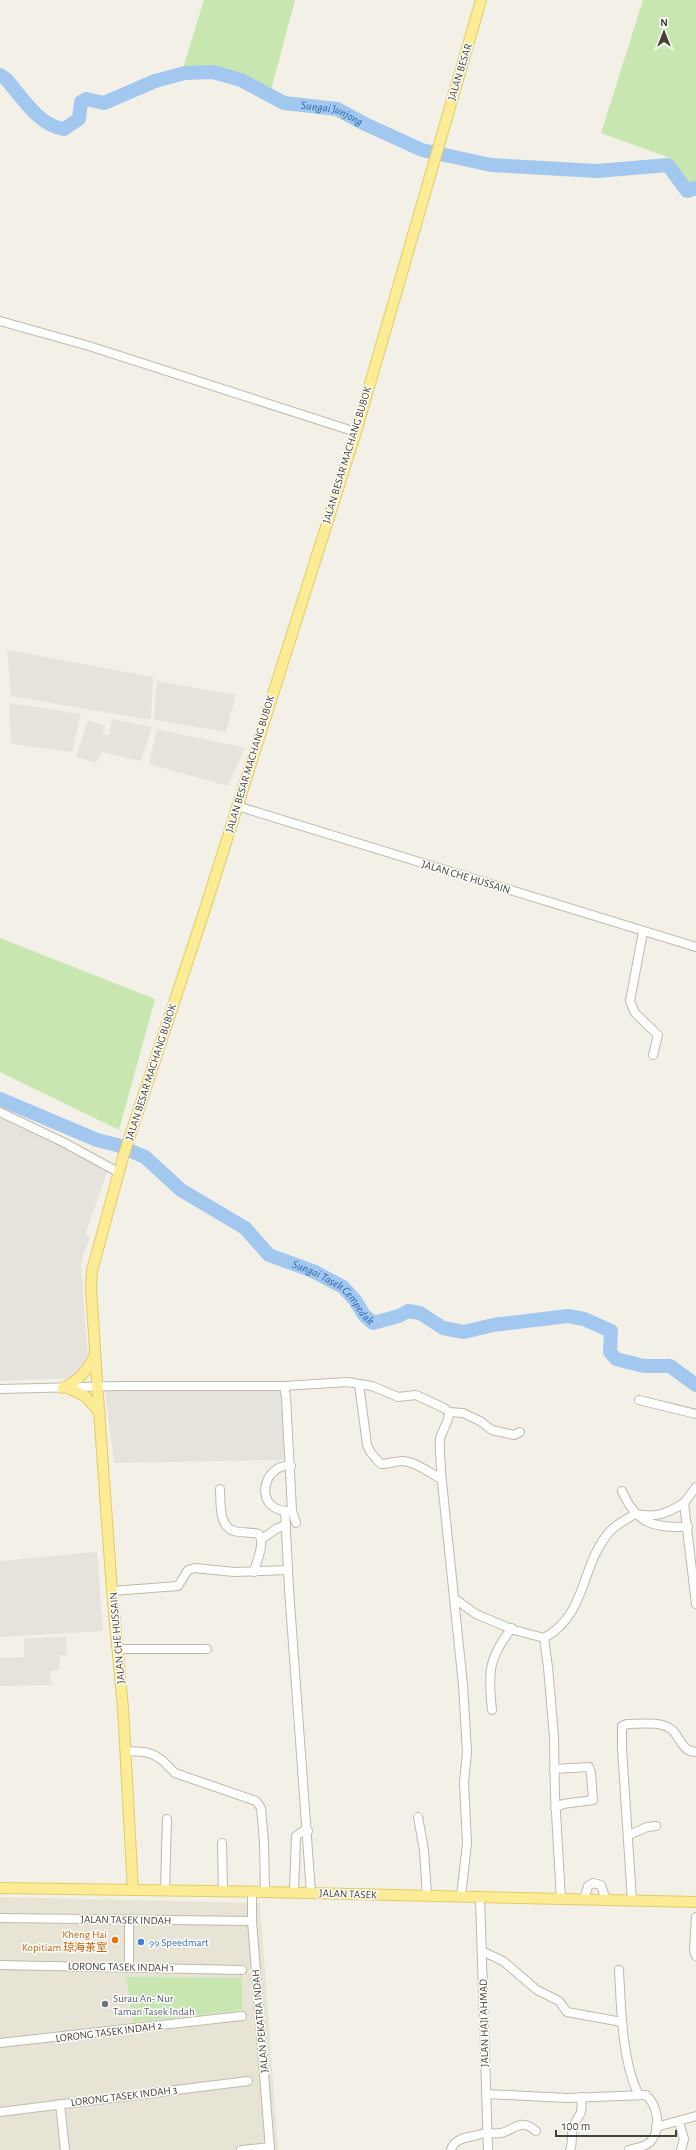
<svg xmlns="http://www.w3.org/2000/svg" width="696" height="2150" viewBox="0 0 696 2150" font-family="'Alegreya Sans','Noto Sans SC',sans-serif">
	<rect width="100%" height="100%" fill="#f3f1e7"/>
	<path fill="#e7e4d5" d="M0 1897 260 1903 278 2150H0Z"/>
	<g fill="#e6e2dc">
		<path d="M7 650 153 677 151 720 11 696Z"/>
		<path d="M157 681 236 695 226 732 154 720Z"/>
		<path d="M9 703 81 714 72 752 11 744Z"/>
		<path d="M112 719 152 727 141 761 102 752 96 763 76 757 88 720 105 726 102 734 109 735Z"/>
		<path d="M157 729 245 748 228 786 149 764Z"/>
		<path d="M0 1114 108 1169 85 1235 90 1236 81 1262 88 1361 70 1378 0 1381Z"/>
		<path d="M274 1388 281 1393 284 1460 114 1463 105 1391Z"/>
		<path d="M97 1552 103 1631 0 1637V1561Z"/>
		<path d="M66 1637 67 1655H60V1669L50 1671 52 1685 0 1686V1658L24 1657V1638Z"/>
	</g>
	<g fill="#c8e7b0">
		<path d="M204 0H295L271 90C239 68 220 69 183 68Z"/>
		<path d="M643 0H696V183L688 186 670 158 601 133Z"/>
		<path d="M0 938 155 999 119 1130 0 1072Z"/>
		<path d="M126 1977 242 1978V2010L133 2022Z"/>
	</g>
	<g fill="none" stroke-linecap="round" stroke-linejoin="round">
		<g stroke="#a3c8f0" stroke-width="14">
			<path id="s1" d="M0 75 6 79C22 97 39 126 64 129L79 119 81 102 86 99 104 103 155 81 185 73 213 72 241 80 284 103 337 109 365 124 422 150 491 165 597 171 668 165 687 191 696 188"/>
			<path id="s2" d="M0 1099 97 1140 117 1145 145 1157 181 1190 245 1228 269 1255 313 1271 343 1287 355 1300 364 1315 373 1323 399 1316 408 1311 420 1313 443 1328 464 1332 493 1325 568 1316 584 1319 611 1331 610 1352 616 1359 644 1366H670L696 1385"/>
		</g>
		<g stroke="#bfbaa9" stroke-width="10">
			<g id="minor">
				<path d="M0 321 89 346 356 432"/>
				<path d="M237 806 696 947"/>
				<path d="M643 932 630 1001 635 1013 658 1035 653 1055"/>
				<path d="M0 1112 63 1142 118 1172"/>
				<path d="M359 1384 367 1445 371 1453 381 1464C388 1464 396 1461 403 1461 416 1462 430 1473 441 1479"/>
				<path d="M284 1386 286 1397 292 1511 296 1523"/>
				<path d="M0 1389 120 1386H284L347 1382 372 1386 398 1397 416 1395 444 1408 449 1412 463 1413 480 1421 492 1430 514 1435 520 1432"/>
				<path d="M639 1400 696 1414"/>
				<path d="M449 1412C450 1420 442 1430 440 1439 439 1450 441 1462 441 1472L463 1685 467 1752 464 1782 467 1843 461 1897"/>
				<path d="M696 1487 684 1503 696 1604"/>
				<path d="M220 1489C221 1502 218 1526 234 1531 242 1533 251 1532 259 1534 265 1545 257 1559 254 1572"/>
				<path d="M622 1491C637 1525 653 1527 688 1527"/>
				<path d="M285 1511 289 1589 311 1893"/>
				<path d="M290 1511C252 1512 262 1463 291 1466"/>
				<path d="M262 1539 276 1529 286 1525"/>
				<path d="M112 1591 178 1586 188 1570 195 1568 234 1572 288 1570"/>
				<path d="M455 1599 476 1614 514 1630 544 1638 548 1667 554 1737 555 1795 561 1899"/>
				<path d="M544 1638C586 1615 580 1571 606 1536 613 1526 625 1520 635 1514 656 1518 666 1514 684 1503"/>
				<path d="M119 1649H207"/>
				<path d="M492 1710C488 1673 488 1658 512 1628"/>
				<path d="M125 1751 145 1752 154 1755 162 1760 175 1773 256 1801 261 1808 264 1842 265 1892"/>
				<path d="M554 1769 589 1767 591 1773 593 1800 563 1804 555 1808"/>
				<path d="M418 1817 424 1850 427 1896"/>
				<path d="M629 1835 647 1827 656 1826"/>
				<path d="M222 1843 223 1891"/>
				<path d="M165 1890 167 1819"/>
				<path d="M252 1892V1921L270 2150"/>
				<path d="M294 1892 296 1836 303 1831H308"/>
				<path d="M480 1897 488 2150"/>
				<path d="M584 1900 588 1886 593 1883 601 1885 606 1900"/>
				<path d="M632 1901 622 1748V1726L627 1724C640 1724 660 1721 671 1729 680 1736 682 1752 696 1752"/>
				<path d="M696 1917 694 1951 696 1956"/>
				<path d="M0 1918 252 1921"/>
				<path d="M129 1920V1967"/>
				<path d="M482 1951 503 1961 537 1990 559 2001 567 2012 622 2022"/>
				<path d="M0 1965 242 1970"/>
				<path d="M619 1970C621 2007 622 2063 639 2095"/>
				<path d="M0 2043 242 2016"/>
				<path d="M486 2094 567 2098 646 2095C658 2106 662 2129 650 2142 645 2147 636 2148 629 2150"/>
				<path d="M60 2104 65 2150"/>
				<path d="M0 2112 248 2081"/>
				<path d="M679 2122 684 2139 681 2150"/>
				<path d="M656 2127 696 2116"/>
				<path d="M241 2150 270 2147"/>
				<path d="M451 2150C455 2135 475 2138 487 2132 512 2140 516 2113 536 2131"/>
				<path d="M570 2150C573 2143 571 2135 573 2128 579 2111 583 2119 581 2097"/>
			</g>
		</g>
		<g stroke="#e3cb65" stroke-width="12">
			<g id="major">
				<path d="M63 1388C79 1380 88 1371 95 1354"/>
				<path d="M68 1388 85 1396 100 1413"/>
				<path d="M0 1888 265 1892 696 1902"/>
				<path d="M133 1890 123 1708 112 1591 97 1382 91 1288 92 1271 123 1157 204 912 356 432 481 0"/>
			</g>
		</g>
		<use href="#minor" stroke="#fff" stroke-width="8"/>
		<use href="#major" stroke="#fdec96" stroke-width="10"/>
	</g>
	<circle fill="#e8710a" stroke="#fff" stroke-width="1.5" cx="115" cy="1940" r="4"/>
	<circle fill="#3f7fe0" stroke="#fff" stroke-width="1.5" cx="141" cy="1942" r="4"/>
	<circle fill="#6b7280" stroke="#fff" stroke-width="1.5" cx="105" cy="2004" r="4"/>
	<g text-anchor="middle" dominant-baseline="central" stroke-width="3" stroke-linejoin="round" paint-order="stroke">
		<g font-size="11" fill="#464236" stroke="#fff">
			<text transform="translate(460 72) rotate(-73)">JALAN BESAR</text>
			<text transform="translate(347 455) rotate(-73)">JALAN BESAR MACHANG BUBOK</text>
			<text transform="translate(250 764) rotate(-73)">JALAN BESAR MACHANG BUBOK</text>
			<text transform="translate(466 877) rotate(17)">JALAN CHE HUSSAIN</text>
			<text transform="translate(151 1072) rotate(-72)">JALAN BESAR MACHANG BUBOK</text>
			<text transform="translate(117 1638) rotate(-95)">JALAN CHE HUSSAIN</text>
			<text transform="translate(348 1894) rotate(2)">JALAN TASEK</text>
			<text transform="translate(126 1920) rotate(1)">JALAN TASEK INDAH</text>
			<text transform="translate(121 1967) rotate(1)">LORONG TASEK INDAH 1</text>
			<text transform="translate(260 2021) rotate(-95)">JALAN PEKATRA INDAH</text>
			<text transform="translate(484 2023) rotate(-91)">JALAN HAJI AHMAD</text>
			<text transform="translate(109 2032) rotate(-7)">LORONG TASEK INDAH 2</text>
			<text transform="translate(124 2096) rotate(-7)">LORONG TASEK INDAH 3</text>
		</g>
		<g font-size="11" fill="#c56008" stroke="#fff" text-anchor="end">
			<text x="107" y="1934">Kheng Hai<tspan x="107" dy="13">Kopitiam 琼海茶室</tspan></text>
		</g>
		<g font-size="11" fill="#366cbe" stroke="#fff" text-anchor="start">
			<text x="149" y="1942">99 Speedmart</text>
		</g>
		<g font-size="11" fill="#5b616d" stroke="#fff" text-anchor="start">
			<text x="113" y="1998">Surau An- Nur<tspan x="113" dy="13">Taman Tasek Indah</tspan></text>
		</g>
		<g font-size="12" font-style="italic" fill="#2f6cb2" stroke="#fff">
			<text stroke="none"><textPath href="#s1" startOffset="387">Sungai Junjong</textPath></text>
			<text stroke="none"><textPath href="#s2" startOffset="392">Sungai Tasek Cempedak</textPath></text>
		</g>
	</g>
	<g transform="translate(664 32)" stroke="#ffffff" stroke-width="3" paint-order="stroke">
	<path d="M0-3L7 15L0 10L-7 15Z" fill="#464236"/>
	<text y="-6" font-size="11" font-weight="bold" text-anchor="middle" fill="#464236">N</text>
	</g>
	<path d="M556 2130v6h120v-6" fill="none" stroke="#464236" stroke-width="2"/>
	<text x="562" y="2130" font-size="12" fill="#464236" stroke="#ffffff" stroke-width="3" paint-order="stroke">100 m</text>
</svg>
